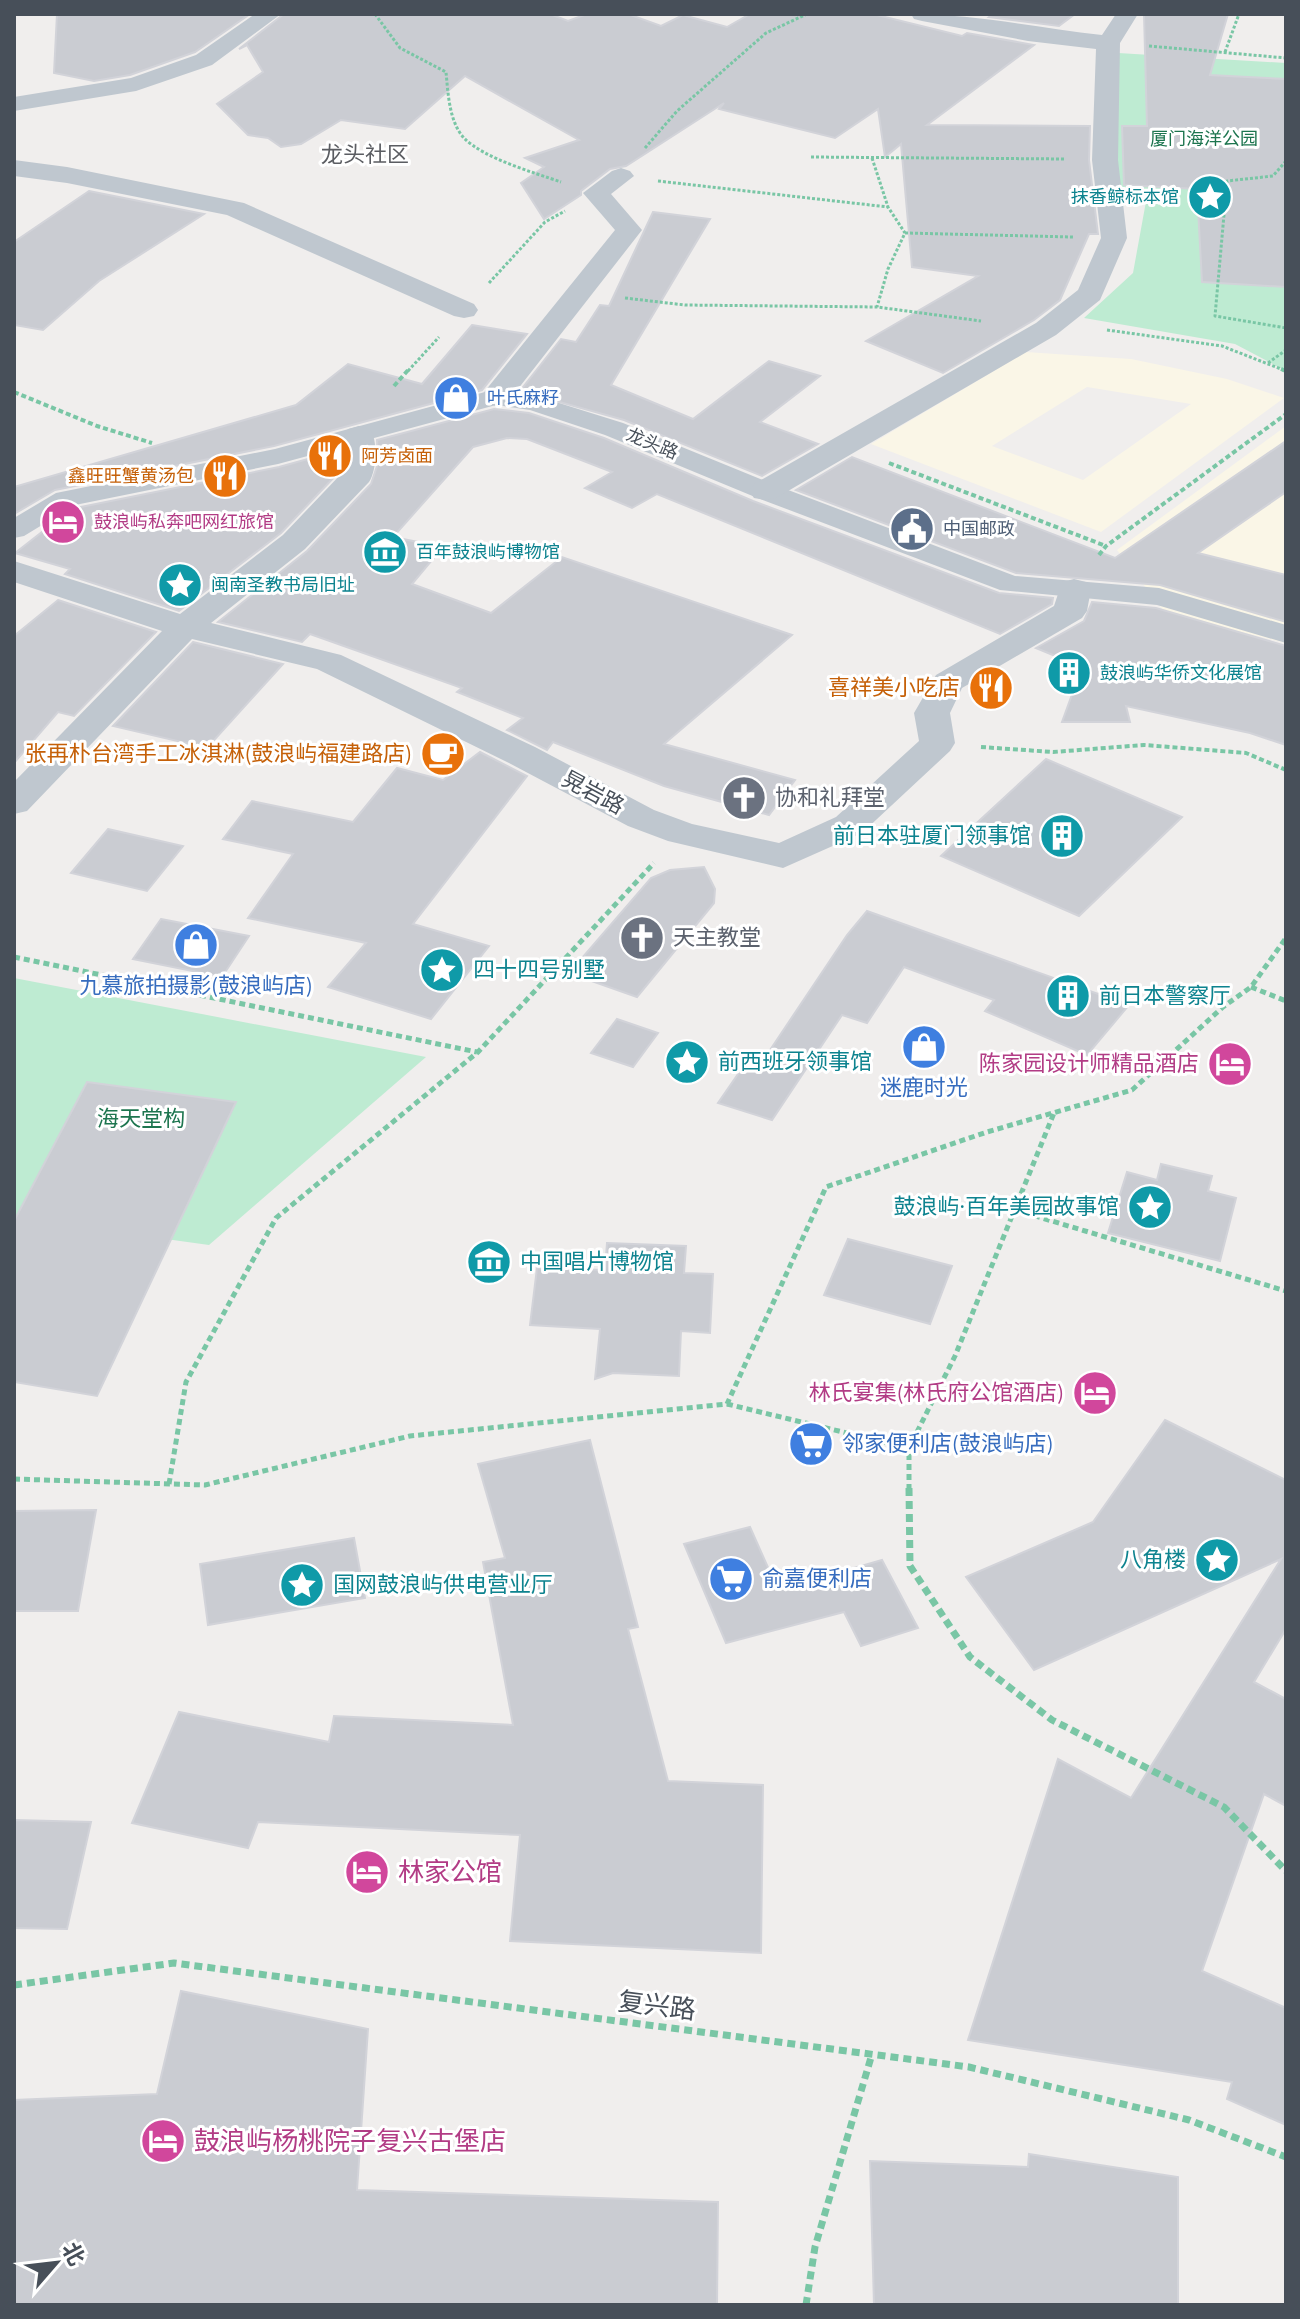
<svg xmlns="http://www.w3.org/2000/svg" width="1300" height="2319" viewBox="0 0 1300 2319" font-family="'Source Sans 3','Noto Sans SC',sans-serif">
	<rect width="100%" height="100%" fill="#f0eeed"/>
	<g fill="#faf6e7" fill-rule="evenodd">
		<path d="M1026 352 1131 359 1227 379 1284 398 1101 532 871 444ZM1087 387 1191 404 1083 480 992 446Z"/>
		<path d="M1286 426V643L1166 614 1117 550Z"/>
	</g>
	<g fill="#beebd2">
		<path d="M1118 53 1286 63V371L1235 344 1084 318 1133 273 1147 196 1115 187Z"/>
		<path d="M14 978 426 1057 209 1245 14 1218Z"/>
	</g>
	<g fill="#caccd2" stroke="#d2d3d9" stroke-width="2">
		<path d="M57 14H250L195 52 130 75 94 81 54 73Z"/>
		<path d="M284 14H550L568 21 587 14H628L661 26 683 15 727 27 750 14H873L962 36 967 33 1034 45 927 125 1090 126 1089 160 1098 234H1089L1060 300 1034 320 943 373 866 341 978 276 912 267 901 144 885 157 878 109 835 138 719 109 724 103 626 166 610 169 581 191V195L544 219 521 183 544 167 525 158 579 140 465 76 405 129 341 120 301 144 281 147 268 138 248 135 217 104 263 72 247 45 239 49Z"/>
		<path d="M993 14H1075L1059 26 989 17Z"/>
		<path d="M1144 14H1228L1210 75 1286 79V287L1202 282 1197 189 1124 185 1122 126H1147Z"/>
		<path d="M89 191 204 214 99 281 43 330 14 325V242Z"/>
		<path d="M653 212 710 219 611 385 693 419 769 361 820 376 760 422 818 444 762 476 624 420 520 391 561 339 576 342 600 305 609 306Z"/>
		<path d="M472 325 527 334 482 390 274 446 55 490 14 514V487L296 405 348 364 422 384Z"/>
		<path d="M494 409 529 413 604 438 753 501 999 593 1053 598 1052 604 1000 634 657 494 632 508 585 488 612 472 527 439 507 438 473 447 393 537 443 547 412 584 491 613 562 557 792 635 664 744 795 780 769 815 664 786 553 742 547 750 507 730 523 718 457 692 462 688 310 634 302 642 218 622 307 551 371 484 378 463 377 440Z"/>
		<path d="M1286 441V492L1198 553 1286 575V622L1160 585 1016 573 796 490 852 457 1115 558Z"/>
		<path d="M340 450 339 472 281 533 179 611 65 574 70 569 15 553 47 528 44 527 76 508 279 467Z"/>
		<path d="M58 600 156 632 74 716 58 712 14 763V636Z"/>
		<path d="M1092 602 1156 608 1286 646V745L1250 733 1126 706 1130 722H1062L1082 667 1036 648 1084 621Z"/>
		<path d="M193 642 283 664 207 748 113 726Z"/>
		<path d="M480 752 527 776 413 924 489 946 431 1019 328 987 366 943 248 918 293 854 223 839 252 801 353 822 397 768 443 780Z"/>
		<path d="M1046 759 1182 817 1079 916 941 856Z"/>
		<path d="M108 829 183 846 147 891 71 873Z"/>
		<path d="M704 867 715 889 714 903 637 997 569 973 651 878 670 870Z"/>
		<path d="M867 911 1129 1005 1087 1055 985 1011 994 1000 904 967 867 1023 842 1015 772 1120 718 1103 745 1064 758 1068 847 935Z"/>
		<path d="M161 919 249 936 222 977 133 959Z"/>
		<path d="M617 1019 658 1033 633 1067 591 1053Z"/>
		<path d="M87 1082 236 1102 97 1396 14 1382V1221Z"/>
		<path d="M1161 1164 1212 1176 1208 1191 1236 1198 1220 1261 1108 1233 1127 1172 1157 1180Z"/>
		<path d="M848 1239 952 1266 930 1324 824 1295Z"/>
		<path d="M607 1243 686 1246 684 1273 713 1274 710 1333 681 1331 679 1376 613 1373 595 1379 600 1329 530 1325 537 1268 605 1270Z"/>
		<path d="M1165 1420 1286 1480V1629L1254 1682 1286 1699V1806L1264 1794 1202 1971 1286 2008V2125L1227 2099 1232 2082 968 2040 1058 1759 1131 1798 1281 1559 1034 1670 966 1577 1093 1522Z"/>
		<path d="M590 1440 638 1627 628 1629 668 1781 763 1785 761 1953 510 1941 520 1835 258 1822 248 1848 132 1823 179 1712 329 1742 334 1716 513 1725 483 1562 505 1558 478 1464Z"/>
		<path d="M96 1510 78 1611H14V1511Z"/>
		<path d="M750 1527 778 1590 882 1560 918 1628 861 1646 844 1612 726 1643 684 1544Z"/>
		<path d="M354 1538 365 1598 208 1625 200 1564Z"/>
		<path d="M14 1820 91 1822 67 1929 14 1928Z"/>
		<path d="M181 1991 368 2029 357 2190 718 2202 717 2305H14V2100L157 2094Z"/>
		<path d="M1029 2154 1178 2177V2305H874L870 2161 1028 2167Z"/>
	</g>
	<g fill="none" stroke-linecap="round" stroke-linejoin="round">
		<g stroke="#79c6a5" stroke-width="3" stroke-dasharray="3 2" stroke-linecap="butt">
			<path d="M375 14 400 48 446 72C448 92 449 122 464 138 483 158 535 173 561 182"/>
			<path d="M1149 46 1286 58"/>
			<path d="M1225 52 1239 14"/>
			<path d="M645 148 677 111 766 33 807 14"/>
			<path d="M811 157 1066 159"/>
			<path d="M872 158 888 207 905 233 888 269 877 307"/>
			<path d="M1286 161 1273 176 1227 181 1215 316 1286 328"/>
			<path d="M658 181 888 207"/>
			<path d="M905 233 1073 237"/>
			<path d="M489 283 545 222 565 211"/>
			<path d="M625 298 685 305 877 307 981 321"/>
			<path d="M1107 330 1222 346 1286 371"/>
			<path d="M1268 363 1286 350"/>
			<path d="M408 371 439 337"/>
		</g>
		<g stroke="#79c6a5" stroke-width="4" stroke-dasharray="5 3" stroke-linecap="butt">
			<path d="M1281 369 1286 371"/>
			<path d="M394 386 409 369"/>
			<path d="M14 392 97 426 152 443"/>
			<path d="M889 463 1106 546"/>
			<path d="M1099 555 1106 546 1286 414"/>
			<path d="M981 747 1053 752 1144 745 1246 753 1286 770"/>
		</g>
		<g stroke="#79c6a5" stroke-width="5" stroke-dasharray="6 4" stroke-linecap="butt">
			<path d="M14 957 477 1052"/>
			<path d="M1251 987 1286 1001"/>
			<path d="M1015 1210 1286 1291"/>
			<path d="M727 1404 909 1448"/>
			<path d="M14 1479 205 1485 410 1436 727 1404 826 1187 987 1132 1132 1090 1223 1007 1251 987 1286 938"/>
			<path d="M169 1484 186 1382 276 1218 478 1052 654 863"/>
			<path d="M909 1490V1448L955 1356 1054 1113"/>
		</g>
		<g stroke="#79c6a5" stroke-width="7" stroke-dasharray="8 5" stroke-linecap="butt">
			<path d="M909 1488 910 1566 970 1657 1052 1720 1224 1807 1286 1871"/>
			<path d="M14 1985 174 1963 969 2067 1189 2120 1286 2157"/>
			<path d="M806 2305 815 2247 872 2054"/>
		</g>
		<path fill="#bfc7cf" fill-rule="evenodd" d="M496 389 543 398 623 423 775 485 1015 576 1159 588 1286 625V643L1157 605 1000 590 755 497 605 435 530 410 496 405 278 464 75 505 24 536 14 538V518L56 493 275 449Z"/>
		<g fill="#bfc7cf" fill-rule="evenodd">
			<path d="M255 14H281L212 65 136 91 14 111V97L131 78 196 55Z"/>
			<path d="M911 14C975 14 1038 28 1102 35L1116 14H1138L1120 43 1118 160 1127 238 1100 300 1056 335 776 498 765 500 754 498 749 491 754 484 1036 323 1078 290 1101 238 1092 160 1096 49 1028 41 922 21 914 19Z"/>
			<path d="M14 160 67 167 244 203 474 304 478 310 474 316 464 318 454 316 227 215 67 183 14 176Z"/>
			<path d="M621 168 630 171 634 176 611 194 642 230 507 403 496 406 485 403 481 397 485 391 615 230 583 193 612 171Z"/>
			<path d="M359 426 370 429C378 440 377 470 369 482L305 549 211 623 341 655 535 747 654 810 692 824 779 843 836 817 919 741 914 713 936 675 1054 606 1062 582 1074 579 1086 582 1091 589 1087 611 1082 618 962 688 950 713 955 743 950 751 862 833 783 868 668 841 628 826 509 763 317 669 192 639 27 811 14 814V782L162 631 14 582V561L180 614 283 535 342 473 344 435 348 429Z"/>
		</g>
	</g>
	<defs>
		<g id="sight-disc" transform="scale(2.3)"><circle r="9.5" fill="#0f9aa8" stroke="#fff"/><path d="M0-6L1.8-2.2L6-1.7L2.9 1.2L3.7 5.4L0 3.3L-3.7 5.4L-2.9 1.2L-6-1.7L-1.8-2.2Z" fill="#fff"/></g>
		<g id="shop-disc" transform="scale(2.3)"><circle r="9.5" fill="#3f7fe0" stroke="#fff"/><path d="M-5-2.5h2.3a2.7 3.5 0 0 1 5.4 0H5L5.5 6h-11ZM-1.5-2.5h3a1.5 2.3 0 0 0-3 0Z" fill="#fff"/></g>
		<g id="restaurant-disc" transform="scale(2.3)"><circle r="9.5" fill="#e8710a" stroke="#fff"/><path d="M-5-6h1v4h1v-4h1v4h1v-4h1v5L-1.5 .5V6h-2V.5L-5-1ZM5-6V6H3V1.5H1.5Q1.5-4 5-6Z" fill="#fff"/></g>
		<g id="hotel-disc" transform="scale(2.3)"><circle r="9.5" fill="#d1479c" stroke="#fff"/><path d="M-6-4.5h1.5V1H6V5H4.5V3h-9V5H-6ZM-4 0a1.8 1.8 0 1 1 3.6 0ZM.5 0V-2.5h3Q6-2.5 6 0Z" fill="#fff"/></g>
		<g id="civic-disc" transform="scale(2.3)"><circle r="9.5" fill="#5c6f8a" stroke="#fff"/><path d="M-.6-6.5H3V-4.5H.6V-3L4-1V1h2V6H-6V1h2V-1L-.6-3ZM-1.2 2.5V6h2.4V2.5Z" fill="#fff"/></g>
		<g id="museum-disc" transform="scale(2.3)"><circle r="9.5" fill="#0f9aa8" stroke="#fff"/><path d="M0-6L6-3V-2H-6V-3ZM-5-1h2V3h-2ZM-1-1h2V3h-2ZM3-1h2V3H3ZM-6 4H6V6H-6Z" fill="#fff"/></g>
		<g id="building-disc" transform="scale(2.3)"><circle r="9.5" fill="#0f9aa8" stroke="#fff"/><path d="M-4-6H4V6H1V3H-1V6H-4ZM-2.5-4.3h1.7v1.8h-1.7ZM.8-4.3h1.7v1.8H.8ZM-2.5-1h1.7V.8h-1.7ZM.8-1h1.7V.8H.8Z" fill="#fff"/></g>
		<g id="cafe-disc" transform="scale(2.3)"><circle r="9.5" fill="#e8710a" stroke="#fff"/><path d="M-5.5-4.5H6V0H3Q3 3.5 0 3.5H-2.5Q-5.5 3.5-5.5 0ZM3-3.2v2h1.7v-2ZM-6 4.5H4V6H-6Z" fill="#fff"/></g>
		<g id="church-disc" transform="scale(2.3)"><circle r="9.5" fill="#6b7280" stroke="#fff"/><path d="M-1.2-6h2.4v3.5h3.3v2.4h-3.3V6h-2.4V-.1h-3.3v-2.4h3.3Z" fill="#fff"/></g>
		<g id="supermarket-disc" transform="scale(2.3)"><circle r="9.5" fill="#3f7fe0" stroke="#fff"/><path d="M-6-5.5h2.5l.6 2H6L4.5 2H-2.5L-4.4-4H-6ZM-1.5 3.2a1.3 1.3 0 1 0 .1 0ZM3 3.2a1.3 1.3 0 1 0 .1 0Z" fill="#fff"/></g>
	</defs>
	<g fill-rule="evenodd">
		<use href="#sight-disc" x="1210" y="197"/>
		<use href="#shop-disc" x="456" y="398"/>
		<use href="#restaurant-disc" x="330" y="456"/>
		<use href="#restaurant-disc" x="225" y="476"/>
		<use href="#hotel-disc" x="63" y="522"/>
		<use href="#civic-disc" x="912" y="529"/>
		<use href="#museum-disc" x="385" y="552"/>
		<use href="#sight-disc" x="180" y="585"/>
		<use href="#building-disc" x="1069" y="673"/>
		<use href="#restaurant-disc" x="991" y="688"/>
		<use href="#cafe-disc" x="443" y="754"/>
		<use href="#church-disc" x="744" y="798"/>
		<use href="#building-disc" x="1062" y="836"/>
		<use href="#church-disc" x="642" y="938"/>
		<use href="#shop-disc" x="196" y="945"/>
		<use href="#sight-disc" x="442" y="970"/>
		<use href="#building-disc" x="1068" y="996"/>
		<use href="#shop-disc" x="924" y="1047"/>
		<use href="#sight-disc" x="687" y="1062"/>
		<use href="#hotel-disc" x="1230" y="1064"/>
		<use href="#sight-disc" x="1150" y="1207"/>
		<use href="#museum-disc" x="489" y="1262"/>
		<use href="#hotel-disc" x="1095" y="1393"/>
		<use href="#supermarket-disc" x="811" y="1444"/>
		<use href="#sight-disc" x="1217" y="1560"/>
		<use href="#supermarket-disc" x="731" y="1579"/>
		<use href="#sight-disc" x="302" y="1585"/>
		<use href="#hotel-disc" x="367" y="1872"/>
		<use href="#hotel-disc" x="163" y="2141"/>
	</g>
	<g text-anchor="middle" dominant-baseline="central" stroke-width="6" stroke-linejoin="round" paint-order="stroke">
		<g font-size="18" fill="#1d754f" stroke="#fff">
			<text x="1204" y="139">厦门海洋公园</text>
		</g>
		<g font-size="18" fill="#0d838f" stroke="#fff" text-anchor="start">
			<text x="1179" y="197" text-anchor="end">抹香鲸标本馆</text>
			<text x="416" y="552">百年鼓浪屿博物馆</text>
			<text x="211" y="585">闽南圣教书局旧址</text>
			<text x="1100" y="673">鼓浪屿华侨文化展馆</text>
		</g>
		<g font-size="18" fill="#366cbe" stroke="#fff" text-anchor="start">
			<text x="487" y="398">叶氏麻籽</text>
		</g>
		<g font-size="18" fill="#474f59" stroke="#fff">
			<text transform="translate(652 444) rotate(22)">龙头路</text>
		</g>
		<g font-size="18" fill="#c56008" stroke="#fff" text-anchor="start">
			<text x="361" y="456">阿芳卤面</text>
			<text x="194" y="476" text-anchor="end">鑫旺旺蟹黄汤包</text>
		</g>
		<g font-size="18" fill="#b23c85" stroke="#fff" text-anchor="start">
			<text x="94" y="522">鼓浪屿私奔吧网红旅馆</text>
		</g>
		<g font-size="18" fill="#4e5e75" stroke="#fff" text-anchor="start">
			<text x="943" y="529">中国邮政</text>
		</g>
		<g font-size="22" fill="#5b5d62" stroke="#fff">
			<text x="365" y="155">龙头社区</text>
		</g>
		<g font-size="22" fill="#c56008" stroke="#fff" text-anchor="end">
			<text x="960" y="688">喜祥美小吃店</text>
			<text x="412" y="754">张再朴台湾手工冰淇淋(鼓浪屿福建路店)</text>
		</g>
		<g font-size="22" fill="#474f59" stroke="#fff">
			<text transform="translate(593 793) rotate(28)">晃岩路</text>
		</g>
		<g font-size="22" fill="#5b616d" stroke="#fff" text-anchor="start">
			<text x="775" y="798">协和礼拜堂</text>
			<text x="673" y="938">天主教堂</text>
		</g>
		<g font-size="22" fill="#0d838f" stroke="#fff" text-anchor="start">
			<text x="1031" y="836" text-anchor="end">前日本驻厦门领事馆</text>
			<text x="473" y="970">四十四号别墅</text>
			<text x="1099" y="996">前日本警察厅</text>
			<text x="718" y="1062">前西班牙领事馆</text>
			<text x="1119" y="1207" text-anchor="end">鼓浪屿·百年美园故事馆</text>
			<text x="520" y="1262">中国唱片博物馆</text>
			<text x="1186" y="1560" text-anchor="end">八角楼</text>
			<text x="333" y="1585">国网鼓浪屿供电营业厅</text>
		</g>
		<g font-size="22" fill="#366cbe" stroke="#fff">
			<text x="196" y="986">九慕旅拍摄影(鼓浪屿店)</text>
			<text x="924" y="1088">迷鹿时光</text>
			<text x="842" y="1444" text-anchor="start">邻家便利店(鼓浪屿店)</text>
			<text x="762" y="1579" text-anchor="start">俞嘉便利店</text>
		</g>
		<g font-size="22" fill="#b23c85" stroke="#fff" text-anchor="end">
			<text x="1199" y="1064">陈家园设计师精品酒店</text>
			<text x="1064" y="1393">林氏宴集(林氏府公馆酒店)</text>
		</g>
		<g font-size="22" fill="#1d754f" stroke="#fff">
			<text x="141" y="1119">海天堂构</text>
		</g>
		<g font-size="26" fill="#b23c85" stroke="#fff" text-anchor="start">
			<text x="398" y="1872">林家公馆</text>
			<text x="194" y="2141">鼓浪屿杨桃院子复兴古堡店</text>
		</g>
		<g font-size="26" fill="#474f59" stroke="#fff">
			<text transform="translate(657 2006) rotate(7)">复兴路</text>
		</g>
	</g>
	<rect width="1300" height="2319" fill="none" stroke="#474f59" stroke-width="32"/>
	<g transform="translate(56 2263) rotate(62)" stroke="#ffffff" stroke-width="6" paint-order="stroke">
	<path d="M0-6L14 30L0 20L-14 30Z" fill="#474f59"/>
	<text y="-12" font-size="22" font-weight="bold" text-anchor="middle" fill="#474f59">北</text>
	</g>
</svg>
